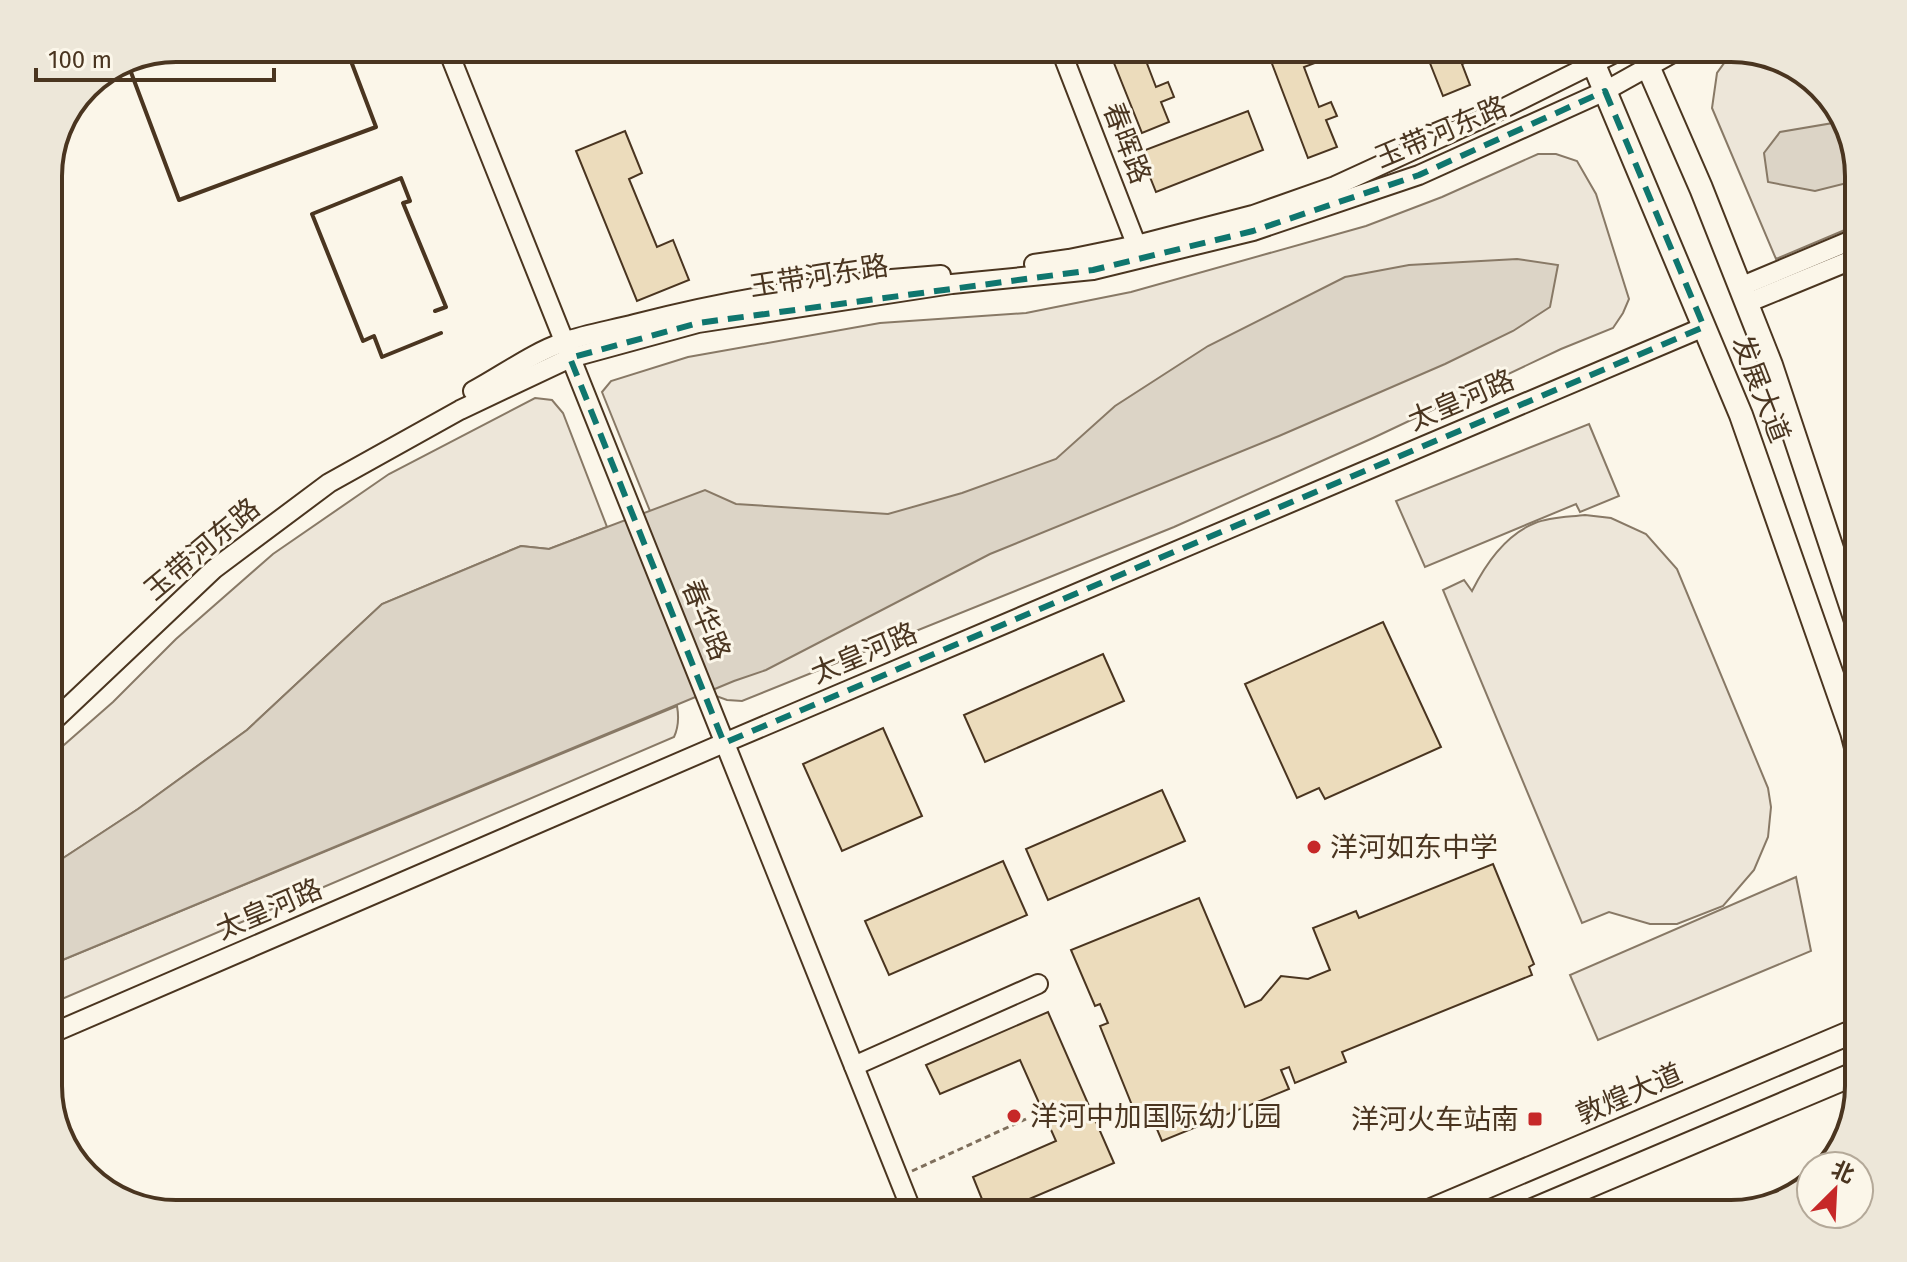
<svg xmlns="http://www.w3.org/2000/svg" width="1907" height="1262" viewBox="0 0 1907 1262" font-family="'Fira Sans','Noto Sans SC',sans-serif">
	<rect width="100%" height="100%" fill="#fbf6e9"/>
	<g fill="#ede6d9" stroke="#887966" stroke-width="2">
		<path d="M1738 50 1802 69 1842 112 1859 168V224L1776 259 1712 108 1717 73 1730 55Z"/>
		<path d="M1538 154H1556L1577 161 1596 194 1629 299 1623 313 1613 328 1561 349 1373 438 1174 527 742 701 727 700 716 696 650 511 602 392 611 381 688 357 880 323 1026 313 1131 292 1366 226 1442 197Z"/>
		<path d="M535 398 552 400 563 413 607 527 549 549 521 546 382 604 247 730 138 809 48 868V759L113 702 176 639 273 554 389 474Z"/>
		<path d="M1589 424 1619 496 1580 512 1576 504 1425 567 1396 501Z"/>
		<path d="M1585 515 1611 518 1646 534 1677 569 1768 788 1771 807 1768 837 1754 870 1723 906 1677 924H1650L1609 912 1582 923 1443 590 1464 580 1472 591C1486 563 1505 535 1535 523 1550 517 1569 517 1585 515Z"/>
		<path d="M677 706C679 717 679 726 674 737L48 1005V966Z"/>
		<path d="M1796 877 1811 951 1598 1040 1570 975Z"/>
	</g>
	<g fill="#dcd4c6" stroke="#887966" stroke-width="2">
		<path d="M1845 121 1859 168V180L1815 191 1768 182 1764 153 1780 132Z"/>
		<path d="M1517 259 1558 265 1550 307 1513 331 1445 364 1279 436 990 554 766 670 734 681 48 966V868L138 809 247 730 382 604 521 546 549 549 705 490 736 504 888 514 962 493 1056 459 1115 406 1208 346 1345 277 1409 265Z"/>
	</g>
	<g fill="#ecdcbc" stroke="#4a3520" stroke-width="2">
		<path d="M1108 48H1141L1156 87 1168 82 1174 97 1161 102 1169 122 1142 133Z"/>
		<path d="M1266 48H1295L1297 52 1309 48 1315 63 1304 67 1319 107 1331 102 1337 116 1326 120 1337 147 1308 158Z"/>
		<path d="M1424 48H1470L1474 59 1462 64 1470 85 1443 96Z"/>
		<path d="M1248 111 1263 150 1156 192 1140 152Z"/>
		<path d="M625 131 642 173 629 179 657 247 673 240 689 280 637 301 576 151Z"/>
		<path d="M1383 622 1441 747 1325 799 1319 788 1297 798 1245 684Z"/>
		<path d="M1103 654 1124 701 985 762 964 715Z"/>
		<path d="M883 728 922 816 842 851 803 764Z"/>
		<path d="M1162 790 1185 841 1048 900 1026 849Z"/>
		<path d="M1003 861 1027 915 889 975 865 921Z"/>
		<path d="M1493 864 1534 964 1529 967 1532 975 1342 1052 1346 1062 1295 1083 1289 1067 1281 1070 1289 1089 1162 1141 1151 1115 1138 1120 1100 1026 1108 1023 1100 1004 1095 1006 1071 950 1199 898 1245 1007 1261 1000 1281 976 1308 979 1330 970 1313 928 1356 911 1359 918Z"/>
		<path d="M1048 1012 1114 1163 994 1214H988L973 1177 1056 1141 1020 1060 940 1094 926 1065Z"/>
	</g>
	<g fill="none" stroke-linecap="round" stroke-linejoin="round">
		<g stroke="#4a3520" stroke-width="22">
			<g id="minor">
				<path d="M447 48 913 1214"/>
				<path d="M1060 48 1140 254"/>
				<path d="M1034 264 1069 259 1137 245 1253 215 1335 186 1494 113 1625 48"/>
				<path d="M1740 287 1859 237"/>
				<path d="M1747 303 1859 257"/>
				<path d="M473 391C503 375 532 353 564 342 587 334 612 330 635 324 735 298 838 282 941 275"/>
				<path d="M48 726 214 569 329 483 460 410 570 358 698 323 952 284 1093 270 1253 231 1419 175 1605 91 1682 48"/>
				<path d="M48 1035 724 743 1704 327"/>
				<path d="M854 1066 1038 984"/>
			</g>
		</g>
		<g stroke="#4a3520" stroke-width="26">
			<g id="major">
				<path d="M1587 48 1741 415 1852 732 1859 759"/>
				<path d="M1640 48 1701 188 1771 365 1859 630"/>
				<path d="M1422 1214 1859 1029"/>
				<path d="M1523 1214 1859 1072"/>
			</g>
		</g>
		<path stroke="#7f6f5c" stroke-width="3" stroke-dasharray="6 4" stroke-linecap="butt" d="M912 1171 1026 1119"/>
		<use href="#minor" stroke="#fbf6e9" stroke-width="18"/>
		<use href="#major" stroke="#fbf6e9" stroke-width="22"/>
		<g stroke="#4a3520" stroke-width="4">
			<path d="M129 67 179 200 376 127 346 48"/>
			<path d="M435 311 446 307 403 203 410 201 401 178 312 214 363 341 374 336 382 357 441 333"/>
		</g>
	</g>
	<path fill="none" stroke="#0f766e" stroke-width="6" stroke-dasharray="16 10" stroke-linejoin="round" d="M1605 91 1704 327 724 743 570 358 698 323 1093 270 1253 231 1419 175Z"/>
	<g fill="#c62828" stroke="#fbf6e9" stroke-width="3">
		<circle cx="1314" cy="847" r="8"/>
		<circle cx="1014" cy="1116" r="8"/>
		<rect x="1527" y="1111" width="16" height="16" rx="4"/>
	</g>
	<g text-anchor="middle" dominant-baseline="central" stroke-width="6" stroke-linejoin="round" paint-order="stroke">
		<g font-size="28" fill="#4a3520" stroke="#fbf6e9">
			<text transform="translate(1441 132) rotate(-23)">玉带河东路</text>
			<text transform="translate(1127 143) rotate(69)">春晖路</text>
			<text transform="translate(819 276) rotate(-9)">玉带河东路</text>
			<text transform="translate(1761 389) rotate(69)">发展大道</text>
			<text transform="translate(1461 400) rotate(-23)">太皇河路</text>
			<text transform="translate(202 549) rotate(-40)">玉带河东路</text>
			<text transform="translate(706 620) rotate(68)">春华路</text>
			<text transform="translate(864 653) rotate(-23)">太皇河路</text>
			<text transform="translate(269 909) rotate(-23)">太皇河路</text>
			<text transform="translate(1629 1094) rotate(-23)">敦煌大道</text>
		</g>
		<g font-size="28" fill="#4a3520" stroke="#fbf6e9" text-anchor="start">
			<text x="1330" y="847">洋河如东中学</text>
			<text x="1030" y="1116">洋河中加国际幼儿园</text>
			<text x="1519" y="1119" text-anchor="end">洋河火车站南</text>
		</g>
	</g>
	<path d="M0 0H1907V1262H0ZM176 62H1731A114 114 0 0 1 1845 176V1086A114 114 0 0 1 1731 1200H176A114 114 0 0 1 62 1086V176A114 114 0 0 1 176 62Z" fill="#ede7d9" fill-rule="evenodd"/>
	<path fill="none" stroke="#4a3520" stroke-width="4" d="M176 62H1731A114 114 0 0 1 1845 176V1086A114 114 0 0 1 1731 1200H176A114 114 0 0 1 62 1086V176A114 114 0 0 1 176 62Z"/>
	<g transform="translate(1835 1190) rotate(24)"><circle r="38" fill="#fbf6e9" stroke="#b4a999" stroke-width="2"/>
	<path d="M0-6L14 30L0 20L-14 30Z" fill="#c62828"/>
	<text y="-12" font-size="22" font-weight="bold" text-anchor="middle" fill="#4a3520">北</text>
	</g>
	<path d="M36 68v12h238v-12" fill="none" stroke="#4a3520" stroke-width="4"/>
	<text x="48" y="68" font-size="24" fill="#4a3520" stroke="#fbf6e9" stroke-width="6" paint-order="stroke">100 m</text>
</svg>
